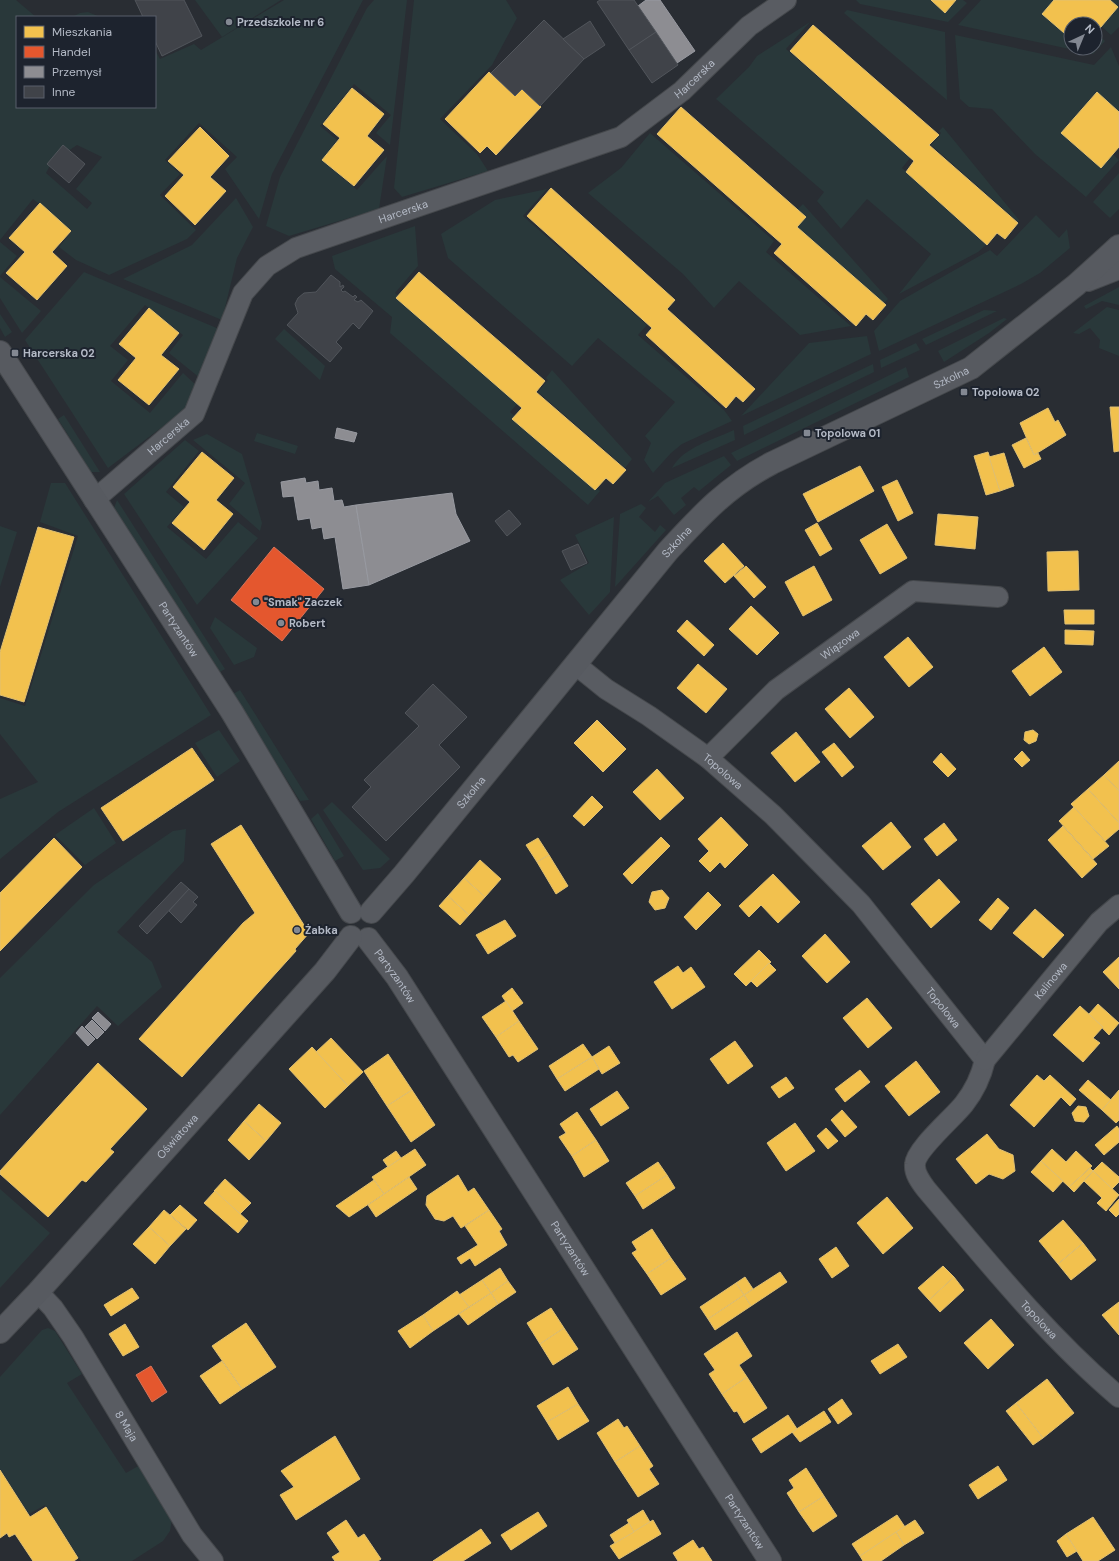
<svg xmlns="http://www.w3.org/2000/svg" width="1119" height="1561" viewBox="0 0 1119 1561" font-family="'DM Sans',sans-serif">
	<rect width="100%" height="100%" fill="#292d33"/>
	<g fill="#29383a" fill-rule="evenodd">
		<path d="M0 0H16L36 17H17V107H155V50L160 59 194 44 201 50 284 0H363L272 174 259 219 225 169 237 157 199 123 165 160 180 174 160 195 196 230 187 239 109 275 76 260 59 247 72 231 33 199 0 240ZM77 145 102 157 76 189 92 203 87 209 46 173 52 162Z"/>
		<path d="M195 0H281L222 37Z"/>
		<path d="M374 0H407L390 145 376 133 391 115 354 84 320 126 337 140 322 160 357 190 387 156 379 209 289 236 266 226 280 177 367 8Z"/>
		<path d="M414 0H506L517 18 492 65 440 119 477 154 488 171 402 197 394 188Z"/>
		<path d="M856 0H931L945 13 957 0H963L967 3 948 22 860 4Z"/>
		<path d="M981 0H1054L1071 39V48H1095L1096 33 1105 41 1093 54 958 25Z"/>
		<path d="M1110 0H1119V27L1111 35 1101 26Z"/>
		<path d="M847 10 945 32 947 100 844 13Z"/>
		<path d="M88 12 100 17H72L80 13Z"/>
		<path d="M810 22 786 49 910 158 902 168 986 245 978 252 899 294 931 254 867 199 841 229 817 201 824 192 716 99 749 67 757 56Z"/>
		<path d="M955 35 1094 65 1111 47 1119 66V112L1096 92 1061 133 1101 168 1113 154 1119 160 1086 197 1035 154 992 109 969 107 960 99Z"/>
		<path d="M943 127 1019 220 1018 222 931 145 941 133 939 131Z"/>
		<path d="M650 133 774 241 766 252 851 326 800 335 739 281 714 308 683 274 588 193 621 168Z"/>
		<path d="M1119 173V209L1110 218 1093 202Z"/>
		<path d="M547 189 523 216 647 325 638 335 724 410 732 421 682 444 671 453 653 473 644 460 651 443 645 436 675 402 598 338 572 366 448 258 441 234 495 200Z"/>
		<path d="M236 198 253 227 237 258 222 320 123 279 192 245Z"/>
		<path d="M803 204 888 299 880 307 788 227 796 211Z"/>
		<path d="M1036 215 1059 238 1067 229 1070 248 1040 273 1021 284 879 351 874 331 900 301 990 250 997 256Z"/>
		<path d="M415 226 418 266 395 293 519 402 510 412 600 491 588 505 390 333 392 317 335 269 332 256Z"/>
		<path d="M0 242 17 256 0 276Z"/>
		<path d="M84 272 219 329 200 378 169 353 183 335 145 305 110 346 128 360 111 381 150 413 183 373 198 387 190 406 108 468 25 340Z"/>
		<path d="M0 277 41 311 22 333 0 298Z"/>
		<path d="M1119 287V305L1102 301 1086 309 1084 306Z"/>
		<path d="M1107 307 1119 310V356L1099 348 1100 340 1090 328 1079 334 1073 333Z"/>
		<path d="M984 310 997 311 926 345 922 339Z"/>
		<path d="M0 314 12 332 5 337 0 328Z"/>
		<path d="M1004 318 1007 319 989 333 944 362 938 351Z"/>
		<path d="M284 329 325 366 320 380 275 339Z"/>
		<path d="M867 336 871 354 741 416 809 343Z"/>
		<path d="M916 343 920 350 881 368 880 360Z"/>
		<path d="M873 364 874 372 744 435 743 426Z"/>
		<path d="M906 367 909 377 737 461 731 453Z"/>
		<path d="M552 370 632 459 625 468 538 392 548 380 546 378Z"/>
		<path d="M64 415 100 472H91L58 419Z"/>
		<path d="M734 430 735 440 672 468C684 447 712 440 734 430Z"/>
		<path d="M257 433 298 446 295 454 254 441Z"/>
		<path d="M207 434 242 454 262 523 260 531 229 504 245 483 193 440Z"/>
		<path d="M185 440 199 451 166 492 184 507 167 527 206 559 238 522 258 538 197 605 124 494Z"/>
		<path d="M724 456 731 465 699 491 694 487 681 498 686 505 674 515 658 496 648 502 665 483Z"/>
		<path d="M51 483H65L211 715 58 812 0 859V799L38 782 0 734V698L25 706 78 536 40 522Z"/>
		<path d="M117 500 225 669 220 672 114 508Z"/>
		<path d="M641 504 646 508 639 517 655 532 660 525 666 530 615 587 620 514Z"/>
		<path d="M614 517 610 592 589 615 560 580 589 563 575 535Z"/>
		<path d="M0 526 17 532 0 587Z"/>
		<path d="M215 617 257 648 254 657 234 665 210 628Z"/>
		<path d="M240 690 309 800 300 801 233 694Z"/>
		<path d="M219 730 240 761 217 777 195 743Z"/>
		<path d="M332 802 390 859 380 868 363 870 323 810Z"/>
		<path d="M94 808 116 843 85 865 55 835Z"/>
		<path d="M318 813 344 856 335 861 311 819Z"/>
		<path d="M186 829 184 861 117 932 152 962 162 987 118 1026 97 1006 0 1115V978L94 885 173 831Z"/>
		<path d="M0 1189 50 1233 0 1288Z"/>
		<path d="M48 1328 55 1331 82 1374 67 1383 126 1473 140 1465 172 1519 170 1531 163 1541 132 1561H81L45 1505 29 1514 0 1469V1377L42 1330Z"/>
	</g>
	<g fill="#f2c14e" stroke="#dfbf72">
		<path d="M931 0H956L945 13Z"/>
		<path d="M1054 0H1110L1118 7 1095 34V24H1071V39L1042 14Z"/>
		<path d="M813 25 939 135 929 145 1018 223 1005 239 997 233 987 245 906 172 914 161 790 51Z"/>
		<path d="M489 72 515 96 522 89 541 107 496 155 487 146 480 153 445 119Z"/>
		<path d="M352 88 384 114 367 136 384 150 354 186 322 160 340 138 323 124Z"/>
		<path d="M1097 92 1119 112V147L1101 168 1061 133Z"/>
		<path d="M681 107 806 217 797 227 886 305 873 320 866 314 856 326 774 253 782 244 657 134Z"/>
		<path d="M200 127 229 156 210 177 226 191 195 225 165 196 184 175 168 161Z"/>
		<path d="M551 188 675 300 667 309 755 389 743 402 736 396 726 408 646 335 652 328 527 216Z"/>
		<path d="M40 203 71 231 52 252 67 266 37 300 6 273 25 252 9 238Z"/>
		<path d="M419 272 545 381 536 392 626 470 613 484 606 478 595 490 512 419 522 408 396 298Z"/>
		<path d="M149 308 179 333 161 355 179 369 149 405 118 380 136 358 119 344Z"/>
		<path d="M1110 407H1119V451L1114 452Z"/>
		<path d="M1048 408 1055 422 1058 420 1066 435 1034 455 1020 423Z"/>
		<path d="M1026 438 1034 455 1038 453 1041 459 1024 468 1012 445Z"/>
		<path d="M202 452 234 478 216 500 233 514 204 550 172 523 190 502 173 487Z"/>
		<path d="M988 452 1000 491 986 495 974 456Z"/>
		<path d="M1004 453 1014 486 1000 491 989 457Z"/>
		<path d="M860 466 874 491 818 522 803 494Z"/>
		<path d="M897 480 913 513 898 521 882 487Z"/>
		<path d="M938 514 978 517 975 549 935 545Z"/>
		<path d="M817 523 832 549 820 556 805 530Z"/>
		<path d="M887 524 907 558 880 574 860 540Z"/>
		<path d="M38 527 74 537 24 702 0 695V652Z"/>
		<path d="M723 543 744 566 725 583 704 561Z"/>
		<path d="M1078 551 1079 590 1048 591 1047 552Z"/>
		<path d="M746 566 766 587 754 598 734 576Z"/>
		<path d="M814 566 832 600 803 616 785 582Z"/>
		<path d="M751 606 779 633 757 655 729 629Z"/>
		<path d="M1064 610H1094V624H1065Z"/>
		<path d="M687 620 714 645 704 656 677 631Z"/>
		<path d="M1065 630 1094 631 1093 645 1065 644Z"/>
		<path d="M908 637 933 667 909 687 884 657Z"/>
		<path d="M1044 647 1062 672 1030 696 1012 671Z"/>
		<path d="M698 664 727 689 706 713 677 688Z"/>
		<path d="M849 688 874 717 850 738 825 709Z"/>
		<path d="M597 720 626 749 603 772 574 743Z"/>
		<path d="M1033 730 1038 734 1036 741 1029 744 1024 740 1025 732Z"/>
		<path d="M796 732 820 762 795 782 771 753Z"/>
		<path d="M834 743 854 767 842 777 822 752Z"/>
		<path d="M192 748 214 780 123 841 101 808Z"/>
		<path d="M1022 751 1030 760 1022 767 1014 759Z"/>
		<path d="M941 753 956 769 948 777 933 762Z"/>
		<path d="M1119 761V791L1104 775Z"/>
		<path d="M657 769 684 798 660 820 633 792Z"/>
		<path d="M1104 775 1119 791V823L1088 789Z"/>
		<path d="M1088 789 1119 823V829L1105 841 1071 804Z"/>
		<path d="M592 796 603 807 584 826 573 816Z"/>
		<path d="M1074 807 1109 846 1093 859 1059 821Z"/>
		<path d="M721 817 748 845 725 868 720 862 710 872 699 861 709 851 698 839Z"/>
		<path d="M891 822 911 847 883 870 862 846Z"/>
		<path d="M944 823 957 840 937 856 924 839Z"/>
		<path d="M241 825 309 933 295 949 296 951 182 1077 139 1039 243 923 255 913 211 844Z"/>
		<path d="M1063 826 1097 864 1082 878 1048 840Z"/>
		<path d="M661 837 670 846 632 884 623 874Z"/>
		<path d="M54 838 82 867 0 951V893Z"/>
		<path d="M538 838 549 855 537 862 526 845Z"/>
		<path d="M549 855 568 886 556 894 537 862Z"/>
		<path d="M480 860 501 879 485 897 464 878Z"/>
		<path d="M773 874 800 902 778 923 761 905 749 917 739 906Z"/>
		<path d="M464 878 485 897 469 915 448 896Z"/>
		<path d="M939 879 960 902 931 928 911 904Z"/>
		<path d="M662 890 669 898 665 908 655 910 649 902 652 892Z"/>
		<path d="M708 892 721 905 696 930 684 917Z"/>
		<path d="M448 896 469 915 460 925 439 906Z"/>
		<path d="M998 898 1009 908 991 930 979 920Z"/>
		<path d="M1035 909 1064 935 1043 958 1013 933Z"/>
		<path d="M505 920 516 936 488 954 476 935Z"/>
		<path d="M825 934 850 962 827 983 802 956Z"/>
		<path d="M759 950 771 962 746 986 734 974Z"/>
		<path d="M1119 957V989L1103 972Z"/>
		<path d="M769 963 776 970 757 987 751 981Z"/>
		<path d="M678 966 683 973 691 967 705 987 672 1009 654 982Z"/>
		<path d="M512 988 523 1003 512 1011 502 996Z"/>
		<path d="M867 998 892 1028 868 1048 843 1018Z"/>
		<path d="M506 1001 519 1021 496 1037 482 1017Z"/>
		<path d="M1098 1004 1119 1023 1109 1035 1089 1014Z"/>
		<path d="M1080 1006 1103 1027 1093 1038 1100 1043 1083 1062 1053 1035Z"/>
		<path d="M519 1021 538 1049 518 1062 513 1055 509 1057 496 1037Z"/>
		<path d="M331 1038 363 1072 348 1086 316 1052Z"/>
		<path d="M735 1041 753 1066 728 1084 710 1059Z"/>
		<path d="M583 1044 592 1057 557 1079 549 1066Z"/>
		<path d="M609 1046 620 1063 602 1074 592 1057Z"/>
		<path d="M312 1047 348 1086 325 1108 289 1069Z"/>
		<path d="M388 1054 412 1090 387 1106 364 1071Z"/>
		<path d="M592 1057 599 1069 565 1091 557 1079Z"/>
		<path d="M916 1061 940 1092 909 1116 885 1086Z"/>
		<path d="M98 1063 147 1109 110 1149 114 1152 86 1182 82 1180 48 1217 0 1174V1171Z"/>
		<path d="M860 1070 870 1082 845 1102 835 1089Z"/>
		<path d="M1037 1075 1044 1081 1050 1075 1076 1099 1070 1106 1061 1097 1034 1127 1010 1105Z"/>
		<path d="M786 1077 794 1088 779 1098 771 1087Z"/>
		<path d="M1088 1080 1111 1100 1102 1110 1079 1090Z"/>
		<path d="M412 1090 435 1125 411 1142 387 1106Z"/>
		<path d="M1119 1090V1120L1116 1123 1102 1110Z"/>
		<path d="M617 1091 629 1108 601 1126 590 1109Z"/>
		<path d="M259 1104 281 1123 266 1141 244 1121Z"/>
		<path d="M1078 1106 1086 1107 1089 1116 1084 1122 1075 1121 1072 1113Z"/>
		<path d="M842 1110 857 1127 845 1137 831 1120Z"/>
		<path d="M577 1112 596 1140 572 1156 559 1137 566 1133 560 1124Z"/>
		<path d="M244 1121 266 1141 249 1160 228 1140Z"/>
		<path d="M795 1123 815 1151 786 1171 767 1143Z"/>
		<path d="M1117 1126 1119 1129V1142L1104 1155 1095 1145Z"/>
		<path d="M826 1128 838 1141 828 1149 817 1136Z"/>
		<path d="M987 1134 999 1149 1013 1155 1015 1171 1003 1179 989 1174 976 1184 956 1159Z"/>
		<path d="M596 1140 609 1161 584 1177 572 1156Z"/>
		<path d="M415 1149 426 1165 384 1194 372 1177Z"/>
		<path d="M1052 1149 1066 1162 1076 1151 1092 1166 1069 1187 1041 1161Z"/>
		<path d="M396 1151 401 1158 388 1167 383 1160Z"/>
		<path d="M1041 1161 1063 1181 1053 1192 1031 1172Z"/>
		<path d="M658 1162 667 1175 635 1196 626 1183Z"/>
		<path d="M1102 1162 1119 1177V1182L1112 1189 1093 1171Z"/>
		<path d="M1090 1168 1093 1171 1074 1192 1069 1187Z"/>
		<path d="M1093 1171 1119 1195 1106 1211 1097 1203 1102 1198 1084 1181Z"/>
		<path d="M458 1175 468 1192 474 1188 489 1210 461 1228 453 1216 444 1221 435 1219 426 1205 427 1196Z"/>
		<path d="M667 1175 675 1188 643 1209 635 1196Z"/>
		<path d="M409 1177 417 1189 376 1217 368 1205Z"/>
		<path d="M225 1179 251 1203 240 1214 214 1191Z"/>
		<path d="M374 1180 384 1194 349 1217 336 1206Z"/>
		<path d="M215 1191 248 1221 238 1233 204 1203Z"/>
		<path d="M887 1197 913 1228 883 1254 857 1223Z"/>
		<path d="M1119 1199V1214L1116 1217 1109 1210Z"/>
		<path d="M180 1205 197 1220 188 1230 170 1215Z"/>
		<path d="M164 1210 186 1229 170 1246 149 1227Z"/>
		<path d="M489 1210 502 1229 499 1231 507 1245 475 1266 470 1258 461 1264 457 1258 478 1245 465 1226Z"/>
		<path d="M1063 1220 1083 1243 1058 1264 1039 1241Z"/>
		<path d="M149 1227 170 1246 155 1264 133 1244Z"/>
		<path d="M652 1229 671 1258 647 1274 632 1253 637 1250 632 1242Z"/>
		<path d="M1083 1243 1096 1260 1071 1280 1058 1264Z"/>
		<path d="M836 1247 849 1266 832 1278 819 1259Z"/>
		<path d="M671 1258 686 1279 661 1295 647 1274Z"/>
		<path d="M943 1266 954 1277 929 1300 918 1288Z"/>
		<path d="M500 1268 508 1281 491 1293 482 1280Z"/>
		<path d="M780 1272 787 1282 751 1306 744 1295Z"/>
		<path d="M745 1277 753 1289 744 1295 736 1283Z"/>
		<path d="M954 1277 964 1290 940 1312 929 1300Z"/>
		<path d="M482 1280 491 1293 469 1307 459 1295Z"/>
		<path d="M508 1281 516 1292 498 1304 491 1293Z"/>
		<path d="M736 1283 744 1295 708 1319 700 1307Z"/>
		<path d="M132 1288 139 1298 111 1316 104 1305Z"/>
		<path d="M457 1291 469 1307 433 1331 423 1315Z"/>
		<path d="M491 1293 498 1304 468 1325 459 1314Z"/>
		<path d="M744 1295 751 1306 715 1330 708 1319Z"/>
		<path d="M1119 1302V1335L1102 1315Z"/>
		<path d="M551 1308 564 1328 540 1344 527 1323Z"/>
		<path d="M423 1315 433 1331 410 1348 398 1331Z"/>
		<path d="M991 1319 1014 1345 988 1369 964 1343Z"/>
		<path d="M246 1323 276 1367 242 1389 212 1346Z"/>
		<path d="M125 1324 139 1347 123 1356 109 1334Z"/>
		<path d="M564 1328 578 1349 553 1365 540 1344Z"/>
		<path d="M737 1332 752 1356 739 1365 747 1377 722 1394 709 1374 715 1370 704 1354Z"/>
		<path d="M898 1344 907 1357 880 1374 871 1361Z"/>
		<path d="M222 1361 242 1389 220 1404 200 1376Z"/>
		<path d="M747 1377 767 1408 744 1423 737 1411 734 1412 722 1394Z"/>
		<path d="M1047 1379 1074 1413 1043 1438 1016 1403Z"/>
		<path d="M568 1387 578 1404 547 1422 537 1406Z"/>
		<path d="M842 1399 852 1414 838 1424 828 1409Z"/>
		<path d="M1016 1403 1043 1438 1033 1445 1006 1411Z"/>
		<path d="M578 1404 589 1421 558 1440 547 1422Z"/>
		<path d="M824 1411 831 1422 800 1442 792 1432Z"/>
		<path d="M788 1415 797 1429 761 1453 752 1439Z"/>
		<path d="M618 1419 624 1428 627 1426 640 1446 615 1462 597 1433Z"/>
		<path d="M335 1436 360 1479 296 1520 280 1495 294 1487 281 1471Z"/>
		<path d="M640 1446 653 1466 649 1469 659 1484 638 1497 615 1462Z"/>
		<path d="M998 1466 1007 1480 978 1499 969 1485Z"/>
		<path d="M806 1468 824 1496 799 1512 787 1493 794 1488 789 1480Z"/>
		<path d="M0 1470 30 1517 46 1507 78 1558 74 1561H33L15 1534 9 1537 7 1533 0 1538Z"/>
		<path d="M824 1496 837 1516 813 1532 799 1512Z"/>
		<path d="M643 1510 650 1522 634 1532 627 1520Z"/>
		<path d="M538 1512 547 1526 511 1550 501 1535Z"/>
		<path d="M897 1515 905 1527 860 1556 852 1544Z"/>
		<path d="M1093 1517 1115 1550 1098 1561H1083L1066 1534Z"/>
		<path d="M346 1520 358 1538 364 1534 381 1559 378 1561H335L332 1557 340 1552 327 1533Z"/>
		<path d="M653 1520 661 1534 619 1559 610 1546Z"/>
		<path d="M915 1520 924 1533 904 1545 896 1532Z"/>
		<path d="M629 1523 634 1532 615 1543 610 1535Z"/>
		<path d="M481 1529 491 1543 463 1561H433Z"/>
		<path d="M896 1532 904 1545 881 1561H863L860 1556Z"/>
		<path d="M1066 1534 1077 1551 1067 1557 1057 1541Z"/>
		<path d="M693 1540 699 1549 703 1547 712 1561H678L673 1553Z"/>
	</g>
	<g fill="#e4572e" stroke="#d5745b">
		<path d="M274 547 324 589 282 641 231 600Z"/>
		<path d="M151 1366 167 1392 152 1402 136 1375Z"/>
	</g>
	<g fill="#8d8d92" stroke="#989aa1">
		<path d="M646 0H660L695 51 677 63 638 6Z"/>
		<path d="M337 428 357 433 354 442 335 438Z"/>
		<path d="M305 478 306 483 318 481 319 490 332 488 334 501 342 500 344 507 356 505 369 585 343 589 335 537 324 539 322 527 312 529 310 518 298 520 294 496 283 497 281 482Z"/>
		<path d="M452 493 456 514 470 541 369 585 356 505Z"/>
		<path d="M98 1012 111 1024 105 1031 92 1018Z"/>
		<path d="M92 1020 104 1032 97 1039 85 1027Z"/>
		<path d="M82 1026 95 1039 88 1046 76 1033Z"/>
	</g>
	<g fill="#404349" stroke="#51555b">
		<path d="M135 0H184L202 36 162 56 155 41V17H143Z"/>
		<path d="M600 0H634L656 32 629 50 597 2Z"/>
		<path d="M544 20 584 59 540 106 522 89 515 96 491 73Z"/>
		<path d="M590 21 605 45 584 59 563 39Z"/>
		<path d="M656 32 678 65 652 83 629 50Z"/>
		<path d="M63 145 85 164 69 183 47 164Z"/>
		<path d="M331 275 340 282V287L343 285 344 287 341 290 343 292 345 291 353 297 355 295 357 297 354 300 358 302 361 300 373 311 359 329 353 323 336 342 342 348 330 362 287 325 298 313 295 304 298 298 304 293 316 292Z"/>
		<path d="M509 510 521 524 507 536 495 521Z"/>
		<path d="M578 544 587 563 571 570 562 551Z"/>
		<path d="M433 684 467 717 439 745 460 767 386 841 352 807 371 787 364 780 419 726 405 713Z"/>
		<path d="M181 882 189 889 147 934 139 926Z"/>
		<path d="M189 889 198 897 193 902 197 905 181 923 169 911Z"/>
	</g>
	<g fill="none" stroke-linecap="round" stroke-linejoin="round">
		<g stroke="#45484c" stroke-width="22">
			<g id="street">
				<path id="s1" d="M94 500 194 414 243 293 267 266 296 248 621 137 682 91 749 26 786 0"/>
				<path id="s2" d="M575 664 606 689 649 716 708 758 773 815 861 904 985 1060C981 1077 975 1090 964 1104 953 1118 916 1149 915 1164 914 1173 920 1181 926 1189 987 1261 1047 1336 1119 1397"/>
				<path id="s3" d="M708 758 776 690 913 591 998 597"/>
				<path id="s4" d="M985 1060 1099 922 1119 905"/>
				<path id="s5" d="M38 1292 53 1308 73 1337 192 1535 213 1561"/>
			</g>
		</g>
		<g stroke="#45484c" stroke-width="24">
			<g id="secondary">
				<path d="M1088 280 1119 268"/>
				<path id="s6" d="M0 352 232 712 351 912"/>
				<path id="s7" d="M371 912 404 874 668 551C702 514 728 486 772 463L971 368 1076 285 1119 246"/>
				<path id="s8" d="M368 939 397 977 770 1561"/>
				<path id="s9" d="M0 1332 38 1292 325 971 351 937"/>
			</g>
		</g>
		<use href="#street" stroke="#595c62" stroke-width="20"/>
		<use href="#secondary" stroke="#575a60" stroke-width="22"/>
	</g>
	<g fill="#838892" stroke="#1d232e" stroke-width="1.5">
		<circle cx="229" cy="22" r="4"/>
		<rect x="11" y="349" width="8" height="8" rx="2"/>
		<rect x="960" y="388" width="8" height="8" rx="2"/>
		<rect x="803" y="429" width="8" height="8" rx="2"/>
		<circle cx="256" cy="602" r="4"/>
		<circle cx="281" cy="623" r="4"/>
		<circle cx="297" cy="930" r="4"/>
	</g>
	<g text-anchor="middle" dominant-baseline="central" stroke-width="4" stroke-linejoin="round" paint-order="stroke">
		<g font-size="11" font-weight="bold" fill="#b3b9c5" stroke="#1d232e" text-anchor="start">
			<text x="237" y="22">Przedszkole nr 6</text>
			<text x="23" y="353">Harcerska 02</text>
			<text x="972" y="392">Topolowa 02</text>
			<text x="815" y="433">Topolowa 01</text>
			<text x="264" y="602">"Smak" Zaczek</text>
			<text x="289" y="623">Robert</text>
			<text x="305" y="930">Żabka</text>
		</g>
		<g font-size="11" fill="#b3b9c5" stroke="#1d232e">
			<text stroke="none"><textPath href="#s1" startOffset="770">Harcerska</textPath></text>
			<text stroke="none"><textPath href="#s1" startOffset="446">Harcerska</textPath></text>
			<text stroke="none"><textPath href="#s7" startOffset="803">Szkolna</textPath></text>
			<text stroke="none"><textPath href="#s1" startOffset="98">Harcerska</textPath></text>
			<text stroke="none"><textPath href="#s7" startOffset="480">Szkolna</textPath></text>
			<text stroke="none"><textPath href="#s6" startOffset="330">Partyzantów</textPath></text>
			<text stroke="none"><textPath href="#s3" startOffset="175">Wiązowa</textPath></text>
			<text stroke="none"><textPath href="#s2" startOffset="183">Topolowa</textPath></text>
			<text stroke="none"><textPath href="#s7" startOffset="156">Szkolna</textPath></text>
			<text stroke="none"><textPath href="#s8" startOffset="46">Partyzantów</textPath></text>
			<text stroke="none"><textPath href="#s4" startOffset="103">Kalinowa</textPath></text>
			<text stroke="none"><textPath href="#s2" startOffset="507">Topolowa</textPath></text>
			<text stroke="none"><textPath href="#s9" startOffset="264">Oświatowa</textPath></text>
			<text stroke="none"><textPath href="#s8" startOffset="370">Partyzantów</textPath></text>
			<text stroke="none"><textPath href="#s2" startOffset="902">Topolowa</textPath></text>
			<text stroke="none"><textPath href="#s5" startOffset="161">8 Maja</textPath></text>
			<text stroke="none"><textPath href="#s8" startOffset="694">Partyzantów</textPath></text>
		</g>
	</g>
	<rect x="16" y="16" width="140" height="92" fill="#1d232e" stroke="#595f6a"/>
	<rect x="24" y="26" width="20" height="12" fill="#f2c14e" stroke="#595f6a"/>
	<text x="52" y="36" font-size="12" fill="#b3b9c5">Mieszkania</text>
	<rect x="24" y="46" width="20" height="12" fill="#e4572e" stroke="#595f6a"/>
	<text x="52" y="56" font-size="12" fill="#b3b9c5">Handel</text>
	<rect x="24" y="66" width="20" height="12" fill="#8d8d92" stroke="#595f6a"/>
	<text x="52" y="76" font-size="12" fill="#b3b9c5">Przemysł</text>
	<rect x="24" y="86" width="20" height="12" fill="#404349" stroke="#595f6a"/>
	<text x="52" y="96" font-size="12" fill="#b3b9c5">Inne</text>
	<g transform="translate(1083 36) rotate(44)"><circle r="19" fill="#1d232e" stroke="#595f6a"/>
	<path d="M0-3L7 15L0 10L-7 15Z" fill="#838892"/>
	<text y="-6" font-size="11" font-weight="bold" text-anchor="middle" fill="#b3b9c5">N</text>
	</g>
</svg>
